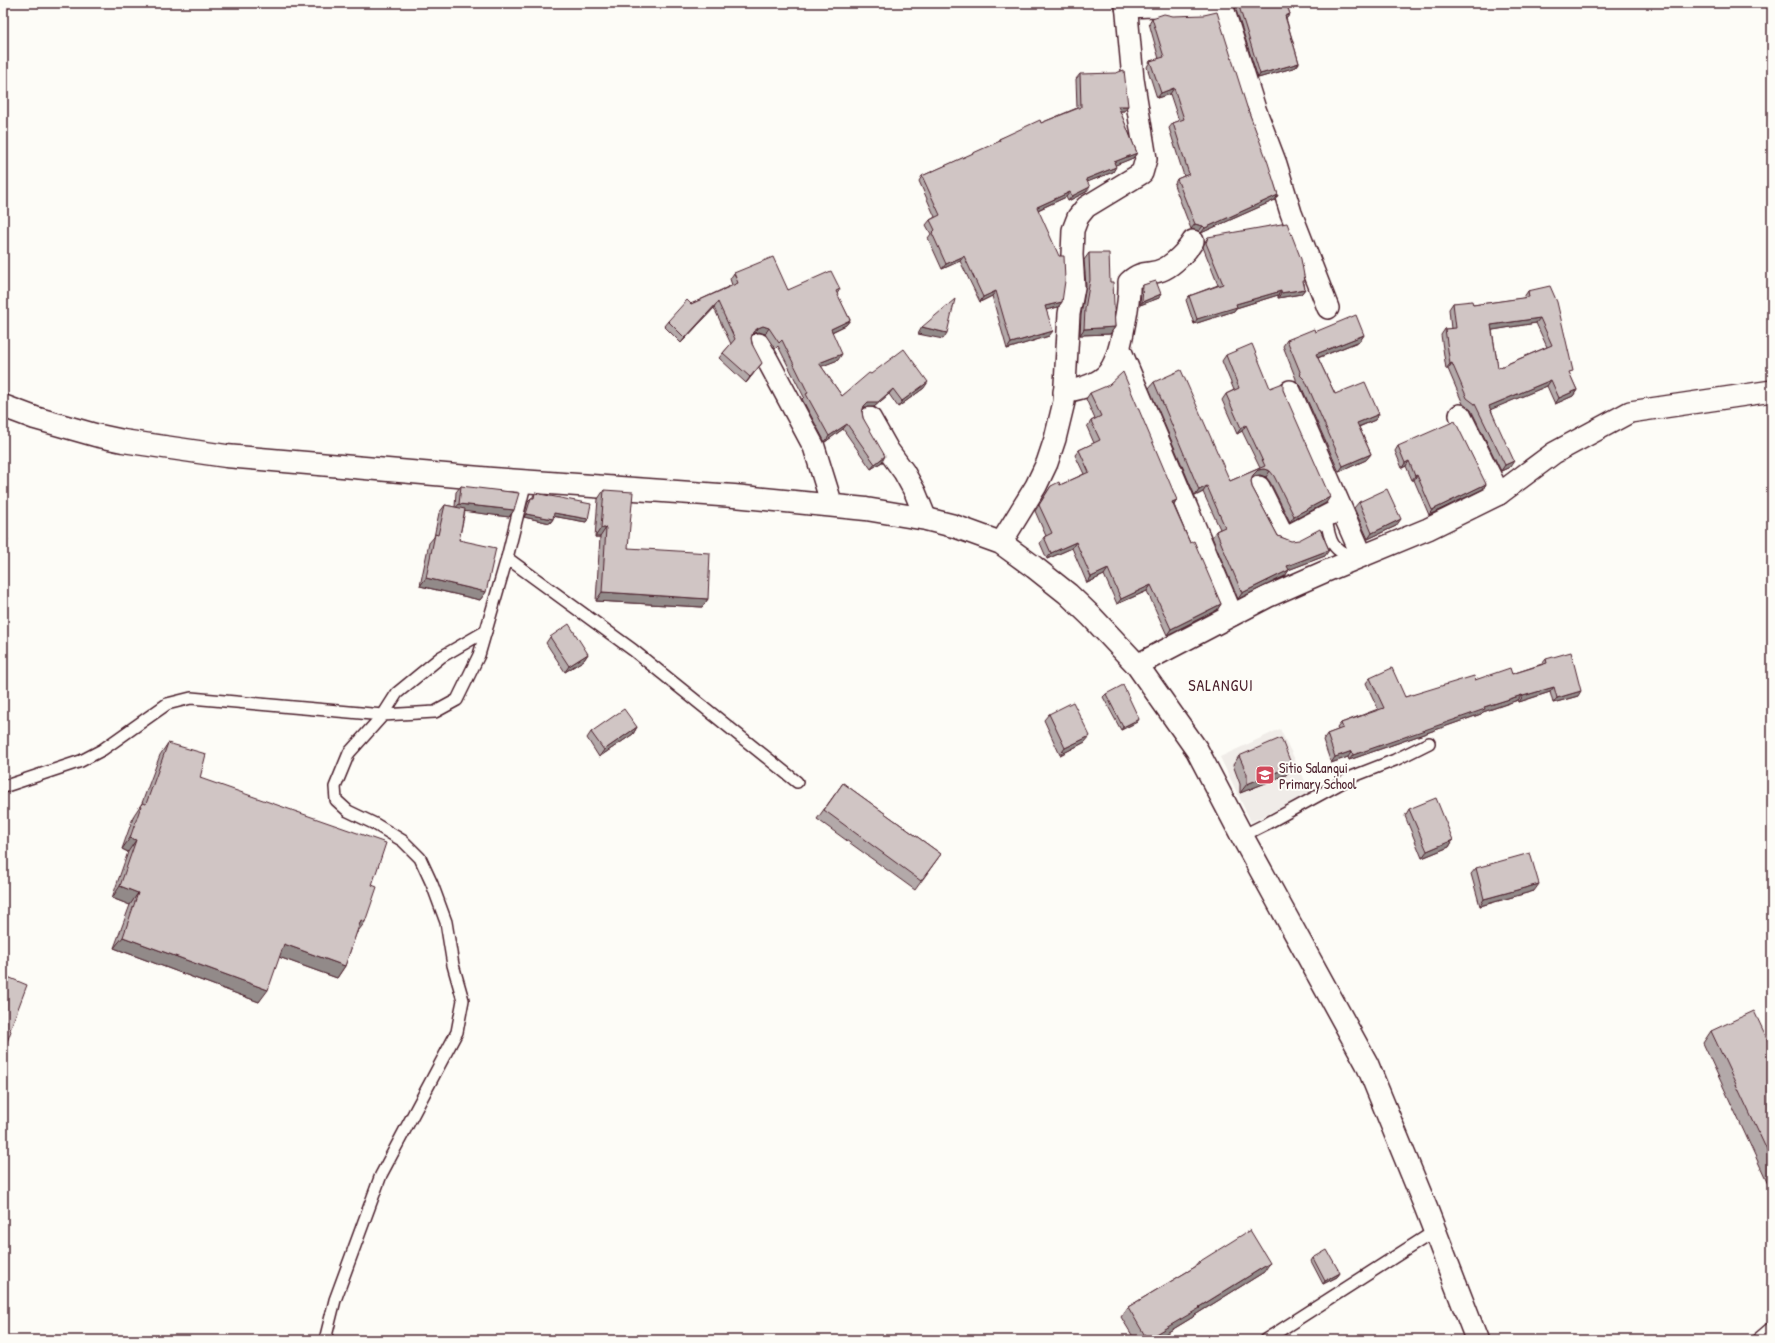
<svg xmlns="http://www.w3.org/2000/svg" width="1775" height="1343" viewBox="0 0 1775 1343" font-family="'Patrick Hand',sans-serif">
	<rect width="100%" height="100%" fill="#fdfcf7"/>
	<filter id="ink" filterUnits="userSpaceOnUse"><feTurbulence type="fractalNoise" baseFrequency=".025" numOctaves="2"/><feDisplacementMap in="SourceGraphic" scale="8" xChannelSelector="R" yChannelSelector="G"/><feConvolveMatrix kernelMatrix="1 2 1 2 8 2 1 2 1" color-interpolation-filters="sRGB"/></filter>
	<g filter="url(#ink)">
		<path fill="#f0ece8" d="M1280 729 1311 793 1251 822 1220 757Z"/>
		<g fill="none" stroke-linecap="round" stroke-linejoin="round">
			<g stroke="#4a1f2b" stroke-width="14">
				<g id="lane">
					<path d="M1326 518C1329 538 1332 556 1357 554"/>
					<path d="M507 558 633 650 797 782"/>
					<path d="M3 787 81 761 102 750 167 704 191 698 383 715 435 712 457 700 479 655 507 558 526 481"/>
					<path d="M1242 836 1266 824 1354 776 1395 760 1429 743"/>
					<path d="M325 1340 335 1300 381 1175 457 1032 463 1000 453 965 446 922 432 884 420 858 403 841 375 824 348 811 336 800 335 787 349 753 383 715 397 693 441 657 486 631"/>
					<path d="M1265 1340 1435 1231"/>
					<path d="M1758 1340 1772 1328"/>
				</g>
			</g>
			<g stroke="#4a1f2b" stroke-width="24">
				<g id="street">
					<path d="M1126 7 1153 6 1169 9 1200 8 1217 4 1224 11 1255 109 1276 164 1291 213 1328 308"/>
					<path d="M759 344 814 447 832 505"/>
					<path d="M1120 349 1232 615"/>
					<path d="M1290 391 1362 556"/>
					<path d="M1064 392C1107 384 1115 373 1123 332 1126 315 1130 300 1129 282 1143 269 1150 276 1164 269 1174 264 1187 251 1193 241"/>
					<path d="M1460 415 1499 494"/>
					<path d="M870 418 888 450 904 472 915 492 926 519"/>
					<path d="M1259 487 1282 533 1290 535 1340 509"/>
					<path d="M1001 543 1036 486 1047 463 1055 439 1064 402 1069 314 1074 287 1072 255 1073 230 1078 217 1086 207 1142 173 1146 159 1133 79 1126 3"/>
					<path d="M1137 665 1267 597 1324 572 1428 529 1499 494 1554 453 1630 412 1772 391"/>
				</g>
			</g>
			<g stroke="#4a1f2b" stroke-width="25">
				<path id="secondary" d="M3 406 35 418 95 435 123 441 226 456 492 479 734 496 866 509 926 519 954 526 1001 543 1034 567 1068 594 1091 616 1137 665 1197 750 1242 836 1367 1064 1426 1208 1477 1340"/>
			</g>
			<use href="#lane" stroke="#fdfcf7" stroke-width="11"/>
			<use href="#street" stroke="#fdfcf7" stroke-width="21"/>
			<use href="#secondary" stroke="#fdfcf7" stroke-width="22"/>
		</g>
		<g fill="#b3a9a9" stroke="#4a1f2b" fill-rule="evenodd">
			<path d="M1232 3H1286L1290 14 1286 18 1299 63 1296 67 1258 78 1235 7Z"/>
			<path d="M1152 18 1247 107 1278 195 1275 200 1201 233 1199 231 1191 229 1174 185 1177 179 1184 176 1169 128 1173 123 1179 121 1170 94 1157 98 1147 67 1150 61 1159 59 1149 23Z"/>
			<path d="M1080 74 1124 111H1120L1137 153 1133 158 1115 165 1113 172 1087 182 1086 192 1068 201 1066 197 1038 210 1062 302 1058 307 1046 310 1049 336 1007 349 992 296 980 302 960 261 942 269 928 238 931 234 926 225 930 220 935 217 919 181 922 176 997 143 999 139 1041 123 1077 108 1076 79Z"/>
			<path d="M1208 237 1304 283 1305 289 1301 294 1278 298V295L1236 308 1234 311 1194 324 1186 300 1189 296 1218 285 1203 247 1205 242Z"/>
			<path d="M1089 253 1110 282 1115 327 1110 334 1080 335 1081 315 1086 286 1084 260Z"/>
			<path d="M734 273 788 290 840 289 837 294 850 320 846 325 832 332 838 360 821 366 842 396 871 374 924 388 898 407 889 394 874 407H864L863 409 862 412 863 418 882 462 871 469 843 429 825 442 802 399 804 397 778 346 775 349 765 334 759 332 754 333 752 335 751 338 758 368 746 383 719 358 723 353 731 344 714 308 681 343 664 326 668 321 691 304 732 285 730 279Z"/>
			<path d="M1143 285 1159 298 1140 305 1141 288Z"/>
			<path d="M1528 291 1570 375 1577 390 1573 396 1555 404 1547 386 1491 409 1510 467 1501 471 1471 410 1463 404 1448 369H1446L1441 335 1445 329H1451L1449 309 1453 303 1473 305 1524 298V297ZM1536 323 1547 347 1498 368 1492 330Z"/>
			<path d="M1315 332 1364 335 1360 341 1318 358 1335 394 1379 414 1375 420 1359 427 1371 454 1366 460 1339 472 1301 386 1296 381V379L1283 346 1287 340Z"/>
			<path d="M1226 355 1270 388 1283 390 1326 503 1290 522 1270 482 1266 477 1260 475 1254 476 1252 478 1251 481 1252 487 1278 536 1325 556 1288 570H1289L1285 576 1238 599 1212 537 1216 531 1220 529 1203 492 1195 496 1149 388 1154 382 1230 481 1260 468 1242 431 1237 434 1222 400 1226 394 1234 390 1222 361Z"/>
			<path d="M1090 393 1177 500 1174 505 1190 543 1221 604 1217 610 1167 635 1147 591 1117 604 1104 575 1087 583 1072 548 1047 559 1040 543 1044 537 1046 536 1035 511 1051 486 1060 485 1084 474 1075 455 1079 450 1094 443 1087 427 1091 421 1095 419 1086 399Z"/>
			<path d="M1398 446 1486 484 1483 489 1429 515 1414 480H1412L1406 466 1402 468 1395 451Z"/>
			<path d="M461 486 514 510 509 517 465 511 459 540 486 592 480 600 420 586 429 543 434 537 439 513 445 505 455 507 456 492Z"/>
			<path d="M604 490 628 548 708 599 702 607 596 601 600 537H595L598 499Z"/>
			<path d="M535 493 588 519 586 522 553 516V519L550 523 524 517 528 501 531 498H533V496Z"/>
			<path d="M1359 502 1396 526 1368 539 1354 508Z"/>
			<path d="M550 637 588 654 584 660 565 672 546 643Z"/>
			<path d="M1546 659 1578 696 1553 703 1550 692 1519 702 1518 700 1483 712 1481 714 1349 760 1348 757 1331 763 1323 740 1327 734 1338 730 1337 728 1341 723 1378 709 1366 683 1370 678 1405 697 1475 680 1512 674 1542 664Z"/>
			<path d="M1106 694 1139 719 1137 722 1121 730 1103 697Z"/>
			<path d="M1049 714 1085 742 1060 755 1044 720Z"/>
			<path d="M637 727 633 734 599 757 587 738 591 732Z"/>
			<path d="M168 743 200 778 356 934 345 966 337 978 279 957 259 1002 114 948 130 905 112 898 128 852 122 849 134 815 142 803 160 755Z"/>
			<path d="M1239 756 1292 766 1286 775 1240 793V784L1233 765Z"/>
			<path d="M843 783 941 854 915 890 817 819Z"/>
			<path d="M1409 809 1453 840 1449 847 1422 858 1405 816Z"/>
			<path d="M1476 868 1534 891 1480 906 1471 874Z"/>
			<path d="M1711 1031 1772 1049V1192L1703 1043Z"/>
			<path d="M1313 1258 1340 1273 1337 1277 1323 1284 1311 1261Z"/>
			<path d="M1199 1262 1264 1272 1195 1315 1193 1317 1155 1340H1135L1121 1317 1128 1307 1195 1267Z"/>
		</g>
		<g fill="#928a89" stroke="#4a1f2b">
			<path d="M1290 14 1287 18 1283 19 1285 16Z"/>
			<path d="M1299 63 1296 67 1258 78 1260 74Z"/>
			<path d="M1174 88 1170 94 1157 98 1161 93Z"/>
			<path d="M1118 106H1128L1124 111H1115Z"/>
			<path d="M1137 153 1133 158 1111 167 1114 162Z"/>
			<path d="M1116 167 1113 172 1082 184 1086 179Z"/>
			<path d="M1090 187 1086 192 1068 201 1072 196Z"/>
			<path d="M1070 192 1066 197 1033 212 1037 207Z"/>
			<path d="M1278 195 1275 200 1201 233 1205 228Z"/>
			<path d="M1195 224 1203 226 1199 231 1191 229Z"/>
			<path d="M964 256 960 261 942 269 946 264Z"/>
			<path d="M1305 289 1301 294 1278 298 1281 293Z"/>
			<path d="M996 291 992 296 980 302 983 297Z"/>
			<path d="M1281 291 1278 295 1236 308 1234 311 1194 324 1197 319 1236 304Z"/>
			<path d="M1161 294 1159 298 1140 305 1142 302Z"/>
			<path d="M718 302 714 308 681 343 685 338Z"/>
			<path d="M1062 302 1058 307 1042 311 1045 306Z"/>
			<path d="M1540 318 1536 323 1487 331 1491 325Z"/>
			<path d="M850 320 846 325 827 334 831 329Z"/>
			<path d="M763 326 769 328 765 334 759 332 754 333 749 338 753 332 758 328Z"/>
			<path d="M922 327 947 333 943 339 918 334Z"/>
			<path d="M1115 327 1110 334 1080 335 1084 329Z"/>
			<path d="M1053 331 1049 336 1007 349 1011 343Z"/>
			<path d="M1364 335 1360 341 1312 360 1316 354Z"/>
			<path d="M842 354 838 360 815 369 819 363Z"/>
			<path d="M762 363 746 383 750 377Z"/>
			<path d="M1452 363 1448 369H1446L1450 364Z"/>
			<path d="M1551 380 1547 386 1485 412 1489 406Z"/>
			<path d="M928 382 924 388 898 407 902 401Z"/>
			<path d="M893 389 889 394 874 407H864L860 412 864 406 868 402Z"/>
			<path d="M1577 390 1573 396 1555 404 1559 398Z"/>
			<path d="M1379 414 1375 420 1353 429 1357 423Z"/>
			<path d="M847 424 843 429 825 442 829 436Z"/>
			<path d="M1246 425 1242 431 1237 434 1241 428Z"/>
			<path d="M1371 454 1366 460 1339 472 1343 466Z"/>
			<path d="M885 456 882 462 871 469 875 464Z"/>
			<path d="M1409 461 1406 466 1402 468 1405 463Z"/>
			<path d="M1514 461 1510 467 1501 471 1505 465Z"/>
			<path d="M1264 469 1270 471 1266 477 1260 475 1254 476 1249 481 1253 475 1258 470Z"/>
			<path d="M1417 475 1414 480H1412L1415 476Z"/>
			<path d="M1486 484 1483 489 1429 515 1432 510Z"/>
			<path d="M1207 486 1203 492 1195 496 1199 490Z"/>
			<path d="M1330 497 1326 503 1290 522 1294 516Z"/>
			<path d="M1177 500 1173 506 1172 502Z"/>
			<path d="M459 504 514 510 509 517 454 510Z"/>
			<path d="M554 513 588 519 586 522 552 516Z"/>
			<path d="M526 514 553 519 550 523 524 517Z"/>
			<path d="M1401 519 1396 526 1368 539 1372 533Z"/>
			<path d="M601 528H606L600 537H595Z"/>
			<path d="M1076 542 1072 548 1047 559 1051 553Z"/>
			<path d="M1329 550 1325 556 1283 572 1287 566Z"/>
			<path d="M1108 569 1104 575 1087 583 1091 577Z"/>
			<path d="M1289 570 1285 576 1238 599 1242 593Z"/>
			<path d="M426 578 486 592 480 600 420 586Z"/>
			<path d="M1151 585 1147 591 1117 604 1121 599Z"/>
			<path d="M602 592 708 599 702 607 596 601Z"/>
			<path d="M1221 604 1217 610 1167 635 1171 629Z"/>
			<path d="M588 654 584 660 565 672 569 666Z"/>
			<path d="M1554 687 1550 692 1519 702 1523 696Z"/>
			<path d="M1581 691 1578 696 1553 703 1557 698Z"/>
			<path d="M1522 695 1518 700 1483 712 1481 714 1349 760 1353 755 1484 707Z"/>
			<path d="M1139 719 1137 722 1121 730 1123 727Z"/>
			<path d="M637 727 633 734 599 757 604 750Z"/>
			<path d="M1090 736 1085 742 1060 755 1065 748Z"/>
			<path d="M1352 751 1348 757 1331 763 1335 757Z"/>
			<path d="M1292 766 1286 775 1240 793 1247 784Z"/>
			<path d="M130 838 136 840 128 852 122 849Z"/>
			<path d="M1453 840 1449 847 1422 858 1427 851Z"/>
			<path d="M1539 884 1534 891 1480 906 1484 899Z"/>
			<path d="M120 886 138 893 130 905 112 898Z"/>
			<path d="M361 920 365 922 356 934Z"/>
			<path d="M123 937 268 990 259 1002 114 948Z"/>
			<path d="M284 944 345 966 337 978 276 956Z"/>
			<path d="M1270 1263 1264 1272 1195 1315 1193 1317 1155 1340H1146Z"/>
			<path d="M1340 1273 1337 1277 1323 1284 1325 1281Z"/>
		</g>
		<g fill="#d0c5c4" stroke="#4a1f2b" fill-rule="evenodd">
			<path d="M1238 3H1286L1290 14 1285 16 1299 63 1260 74Z"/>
			<path d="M1217 12 1247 107 1268 163 1278 195 1205 228 1203 226 1195 224 1177 179 1189 174 1173 123 1184 119 1174 88 1161 93 1150 61 1164 57 1152 18 1164 14 1173 16 1204 15Z"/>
			<path d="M1124 70 1128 106H1118L1137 153 1114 162 1116 167 1086 179 1090 187 1072 196 1070 192 1037 207 1059 256H1064L1065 281 1062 302 1045 306 1053 331 1011 343 996 291 983 297 964 256 946 264 932 233 935 230 930 220 940 215 922 176 1000 141 999 139 1040 120 1041 123 1081 107 1080 74 1116 73Z"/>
			<path d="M1287 223 1301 259 1305 281H1303L1305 289 1281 293V291L1236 304 1237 307 1197 319 1189 296 1223 284 1206 243 1208 237Z"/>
			<path d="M1089 253H1109L1110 282H1113L1115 327 1084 329 1085 309 1090 280Z"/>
			<path d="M773 257 788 290 831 271 840 289 836 291 850 320 831 329 842 354 819 363 842 396 869 373 871 374 904 349 928 382 902 401 893 389 878 402H868L864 406 862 412 863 418 885 456 875 464 847 424 829 436 806 394 808 393 782 340 779 343 769 328 763 326 758 328 753 332 751 338 752 344 762 363 750 377 723 353 735 339 718 302 685 338 668 321 687 300 691 304 738 283 734 273Z"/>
			<path d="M1156 281 1161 294 1142 302 1143 285Z"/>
			<path d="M1550 286 1557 302 1573 371 1569 372 1577 390 1559 398 1551 380 1489 406 1514 461 1505 465 1475 404 1467 398 1452 363 1450 364 1445 329 1456 328 1453 303 1472 301 1473 305 1529 297 1528 291ZM1540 318 1552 345 1498 368 1491 325Z"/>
			<path d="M955 299 947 333 922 327Z"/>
			<path d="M1356 315 1364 335 1316 354 1335 394 1365 382 1379 414 1357 423 1371 454 1343 466 1305 380 1300 375 1301 374 1287 340 1314 329 1315 332Z"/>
			<path d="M1252 344 1270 388 1283 383V390L1330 497 1294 516 1274 476 1270 471 1264 469 1258 470 1253 475 1251 481 1252 487 1278 536 1291 541 1299 540 1320 529 1329 550 1287 566 1289 570 1242 593 1216 531 1225 527 1207 486 1199 490 1154 382 1181 370 1230 481 1265 466 1246 425 1241 428 1226 394 1239 388 1226 355Z"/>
			<path d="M1123 372 1177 500 1172 502 1190 543 1194 541 1221 604 1171 629 1151 585 1121 599 1108 569 1091 577 1076 542 1051 553 1044 537 1052 533 1039 505 1051 486 1059 482 1060 485 1089 472 1079 450 1100 440 1091 421 1101 416 1090 393 1109 385Z"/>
			<path d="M1455 421 1486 484 1432 510 1417 475 1415 476 1409 461 1405 463 1398 446Z"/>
			<path d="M461 486 519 493 514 510 459 504Z"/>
			<path d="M1387 489 1401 519 1372 533 1359 502Z"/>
			<path d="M604 490 633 492 628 548 710 553 708 599 602 592 606 528H601Z"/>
			<path d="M535 493 591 504 588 519 554 513 553 519 526 514 531 498H534Z"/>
			<path d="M445 505 465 509 459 540 496 548 486 592 426 578 435 534 438 535Z"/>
			<path d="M3 537 8 539 3 560Z"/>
			<path d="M569 624 588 654 569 666 550 637Z"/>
			<path d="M1571 652 1581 691 1557 698 1554 687 1523 696 1522 695 1484 707 1485 709 1353 755 1352 751 1335 757 1327 734 1343 728 1341 723 1384 708 1370 678 1392 668 1405 697 1474 676 1475 680 1510 668 1512 674 1547 663 1546 659Z"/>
			<path d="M1123 685 1139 719 1123 727 1106 694Z"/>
			<path d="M1073 702 1090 736 1065 748 1049 714Z"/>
			<path d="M624 709 637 727 604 750 591 732Z"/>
			<path d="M1281 738 1292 766 1247 784V774L1239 756Z"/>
			<path d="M168 743 206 754 200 778 386 843 372 885 377 887 365 922 361 920 345 966 284 944 268 990 123 937 138 893 120 886 136 840 130 838 142 803 146 804Z"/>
			<path d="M843 783 941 854 921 881 824 810Z"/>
			<path d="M1436 798 1453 840 1427 851 1409 809Z"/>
			<path d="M1530 853 1539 884 1484 899 1476 868Z"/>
			<path d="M3 975 27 985 10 1030 11 1031 3 1053Z"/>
			<path d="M1754 1011 1772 1049V1161L1711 1031Z"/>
			<path d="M1250 1230 1270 1263 1199 1307 1200 1308 1147 1339 1128 1307 1200 1264 1199 1262Z"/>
			<path d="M1327 1250 1340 1273 1325 1281 1313 1258Z"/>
		</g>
	</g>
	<defs>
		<g id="school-square" transform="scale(1)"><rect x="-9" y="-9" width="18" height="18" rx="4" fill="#d1495b" stroke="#fdfcf7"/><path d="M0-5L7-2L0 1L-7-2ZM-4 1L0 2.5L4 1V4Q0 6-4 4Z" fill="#fff"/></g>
	</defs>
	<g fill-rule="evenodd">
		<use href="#school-square" x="1265" y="775"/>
	</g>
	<g text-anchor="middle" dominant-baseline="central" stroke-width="4" stroke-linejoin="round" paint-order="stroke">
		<g font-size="14" fill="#4a1f2b" stroke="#fdfcf7" text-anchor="start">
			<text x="1279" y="767">Sitio Salangui<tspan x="1279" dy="16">Primary School</tspan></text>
		</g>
		<g font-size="16" letter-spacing="1" fill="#4a1f2b" stroke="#fdfcf7">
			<text x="1221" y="685">SALANGUI</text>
		</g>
	</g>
	<rect width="1775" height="1343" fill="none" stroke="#fdfcf7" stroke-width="16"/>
	<rect x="8" y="8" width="1759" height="1327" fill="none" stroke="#4a1f2b" stroke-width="1.5" filter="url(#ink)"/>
</svg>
